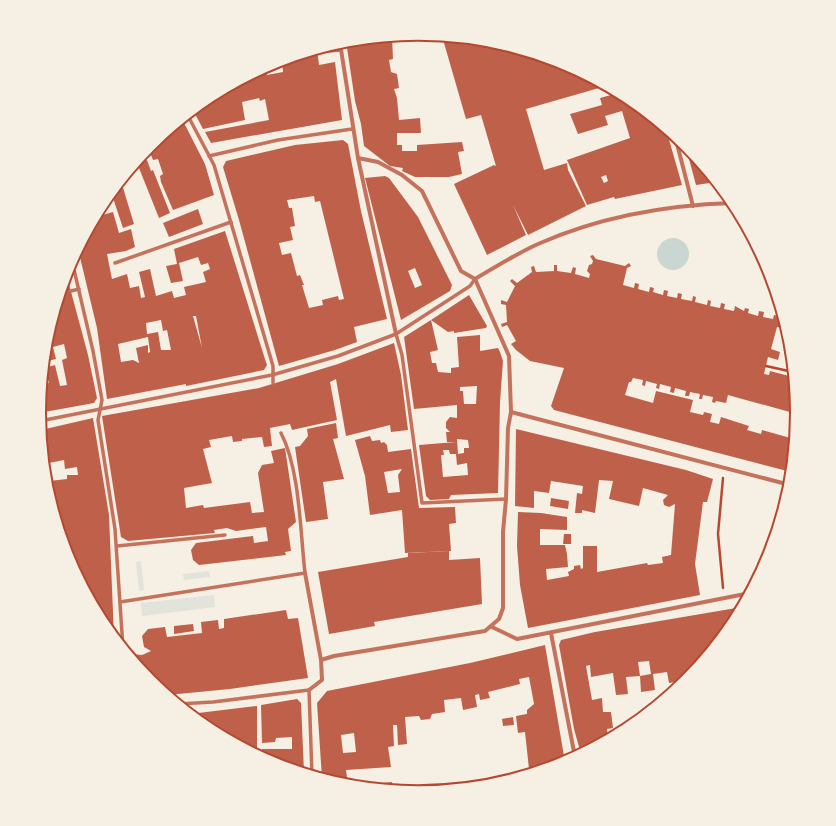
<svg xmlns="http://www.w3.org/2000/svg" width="836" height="826" viewBox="0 0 836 826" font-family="'Roboto Serif',serif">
	<rect width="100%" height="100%" fill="#f6efe4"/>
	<g fill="#e2e4dc">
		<path d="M141 561 144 590 139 591 136 562Z"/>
		<path d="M209 571 210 577 184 580 183 574Z"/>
		<path d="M214 595 215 607 142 616 141 603Z"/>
	</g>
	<circle fill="#c9d6d2" cx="673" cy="254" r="16"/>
	<g fill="#bf614a" fill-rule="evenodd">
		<path d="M442 36 492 41 563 63 606 86 526 109 544 170 567 163 568 170 586 206 528 235 513 205 526 235 487 255 454 184 494 165 496 166 481 115 466 119Z"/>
		<path d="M392 37 393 59 389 60 391 72 397 74 399 88 394 89 397 98 399 120 420 118 421 133H397V145H402V151H417V145L462 142 464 151 458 152 462 174 449 177H415L402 171 403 168 390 166 364 146 361 124 355 101 346 41Z"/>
		<path d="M317 49 319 65 335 62 342 120 211 143 205 132 269 120 265 99 260 101 259 98 242 102 245 120 203 129 193 110 208 98 266 67 267 75 283 72 282 60Z"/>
		<path d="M618 93 629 98 666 129 682 185 615 199 614 197 587 205 567 160 630 138 622 111 605 116 608 125 578 134 570 114 602 105 600 98ZM606 175 608 181 604 183 601 177Z"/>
		<path d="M182 119 205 164 214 195 173 210 161 182 160 176 163 174 158 159 153 160 149 150 144 152 150 145Z"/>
		<path d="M343 140 348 144 361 211 387 319 354 327 357 342 335 350 279 366 239 220 223 167 226 161 295 145ZM314 196 315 202 320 201 344 299 339 300 338 296 322 300 323 305 309 308 302 285H304L300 275 297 276 291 253 282 255 279 243 293 240 290 227 295 226 292 208H289L287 200Z"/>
		<path d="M685 144 686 145 716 182 696 185Z"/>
		<path d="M140 157 142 162 147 160 151 171 153 170 170 213 159 218 137 163 134 165Z"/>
		<path d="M385 176 389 178 418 217 452 285 450 291 401 320 365 178ZM415 268 422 285 415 288 408 271Z"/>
		<path d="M121 181 134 224 123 228 111 192Z"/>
		<path d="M198 209 203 224 169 237 163 223Z"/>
		<path d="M98 212 99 216 113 212 119 233 131 229 135 247 126 251 107 254 112 279 127 274 130 288 139 286 141 298 145 297 139 272 150 269 156 296 172 291 174 298 186 295 184 287 206 282 203 272 210 269 208 263 201 265 198 257 179 263 183 281 171 283 166 266 177 264 174 249 225 231 264 356 267 365 264 370 186 386V384L107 399 97 328 78 249ZM193 316H196L202 348ZM161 320 163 331 167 330 171 350H161L158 332 147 334 146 323ZM148 337 150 352 148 353V345L136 348 139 363 133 360 121 362 118 344Z"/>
		<path d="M593 255 596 259 625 266 629 263 631 266 627 268 623 285 634 288 635 283 639 284 638 289 649 292 650 287 654 288 653 292 663 295 664 290 668 291 667 296 677 298 678 293 682 294 681 299 692 301 693 296 696 297 695 302 707 305 708 300 711 301 710 306 720 308 721 303 725 304 724 309 734 311 735 306 744 311 745 308 749 309 748 313 758 316 759 311 764 312 763 317 773 319 774 315 779 316 778 319 784 321 786 329 777 327 771 349 780 352 778 360 768 357 764 374 769 375 770 371 793 377 797 414 728 395 726 403 716 401 715 403 712 402 713 397 703 395 702 399H699L700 394 690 392 689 396H685L686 391 675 388 674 393 670 392 671 387 660 384 659 389 656 388 657 384 646 381 645 386 642 385 643 380 633 378 631 382H629L625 395 653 403 656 391 693 400 690 412 703 415 704 412 712 414 710 422 719 424 721 417 749 426 747 430 761 434 762 430 794 439 791 472 554 410 551 406 564 368 530 361 516 350 511 344 516 341 507 325 502 327 501 324 507 322 506 305 501 304V300L507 302 515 286 510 281 512 279 517 283 532 272 531 267 534 266 536 272 554 271V265H557V271L571 273 573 267 576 268 575 274 589 278 590 274 587 271 589 265 592 264 593 261 590 256Z"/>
		<path d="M66 273 88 355 97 398 94 403 39 413 43 373 45 384 49 383 46 372 48 367 55 365 60 386 67 385 62 360 67 358 64 344 53 347 56 359 44 362 46 339Z"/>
		<path d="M469 295 487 326 486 328 454 333V331L448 332 431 320Z"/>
		<path d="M431 320 438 350 430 352 432 363H436L438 372 451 373V368L459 367 457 337 480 335V351L498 348 500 352 503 361 500 402 498 493 451 495 449 499 430 500 426 496 419 445 456 442H447L446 432H450L446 428V422L450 417 457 418V405L414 409 404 337ZM477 386 476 404H464L463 391H460V387ZM457 439 468 440 469 448H464V453L458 454ZM443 450H449L450 454H456L457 465 467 463 468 475 443 477 441 455H444Z"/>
		<path d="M394 343 401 375 408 430 391 432 390 425 346 436 336 379 330 382 337 420 292 430 290 424 270 428 272 446 264 447 262 437 242 439V441L233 442 232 436 209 440 211 447 203 449 212 483 184 488 186 508 203 505 204 508 250 502 252 513 264 512 258 473 262 465 274 463 271 451 285 448 296 522 288 529 291 551 285 552 286 555 199 565 193 560 191 550 196 543 253 536 254 543 268 541 266 527 236 531 227 528 214 530 215 533 128 541 121 537 102 416 259 388 338 364Z"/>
		<path d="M93 418 109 515 114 637 103 623 68 558 46 487 49 481 67 479V475H78L77 467 65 469 64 460 44 464 41 430Z"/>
		<path d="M336 423 338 438 333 439 344 479 323 482 328 519 306 522 295 447 300 446 308 436 307 429Z"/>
		<path d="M516 429 686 470 713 479 707 502H703L695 564 700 595 528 628 520 585 517 546 518 512 541 513 567 517V530L540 529V545H565L567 554 568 567 546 569 547 580 569 576 568 572 574 569V566L580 565 581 569 583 568V546H597V572L647 563 648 565 663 563 662 557 671 555 675 504 669 507 664 505 663 500 668 495 643 488 639 506 609 499 613 481 599 480 595 513 582 510V513H575L577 493 582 494 583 486 551 481 549 493 534 491V508L515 506Z"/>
		<path d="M370 436 372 441 380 440 381 443 384 442 387 445 388 452 411 449 419 508 455 507 456 523 449 524 451 551 405 553 402 510 370 515 365 476 355 440ZM402 469 398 475 400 492 388 493 384 472Z"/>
		<path d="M551 498 569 501 568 509 550 506Z"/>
		<path d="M564 534H571V544H563Z"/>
		<path d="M449 551V560L480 558 482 604 374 622 375 626 329 634 318 572 408 557V553Z"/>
		<path d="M742 607 733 624 687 680 669 683 667 672 653 674 655 690 641 692 640 676 651 674 649 661 638 662 640 676 626 677 628 694 616 695 613 673 591 677 590 665 586 666 592 700 602 698 603 712H611L613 728 607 729 608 739 581 754 574 729 559 645 561 640 595 632Z"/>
		<path d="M286 610 288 619 298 618 308 678 230 689 167 695 150 681 131 658V654L142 655 151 651 144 647 142 636 148 629 165 627 167 637 202 633 201 622 218 620 219 629 224 628V619Z"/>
		<path d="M193 624 194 631 174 634V626Z"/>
		<path d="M545 645 565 762 548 768 529 769 525 732 518 733 516 716 527 714V710L534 704 529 677 519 679 520 684 488 692 490 698 480 700 479 694 475 695 477 707 463 710 461 698 444 700 445 712 432 714 430 719 421 720 419 716 405 717 407 744 398 745 397 725H393L394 746 388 747 391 767 346 770 348 785 322 778 317 703 327 691 470 663ZM354 733 356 752 343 753 341 735Z"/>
		<path d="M297 699 301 703 304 772 273 763 262 757V749H292V737L276 738 275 742 262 743 261 705Z"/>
		<path d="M257 706V752H251L207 728 190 714Z"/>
		<path d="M513 717 514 725 503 726 502 719Z"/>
		<path d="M510 774 511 779 492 785 452 789V787Z"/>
		<path d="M392 782 393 790 370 787V784Z"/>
	</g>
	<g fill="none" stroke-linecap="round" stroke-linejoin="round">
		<g stroke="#b5482f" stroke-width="2.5">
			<path d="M766 366 793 372"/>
			<path d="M723 588 718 534 723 478"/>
		</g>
		<g stroke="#c5725c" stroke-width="3.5">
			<path d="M317 52 341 50"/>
			<path d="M187 114 214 165 273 366V383"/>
			<path d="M209 156 278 140 352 129"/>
			<path d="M72 261 93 351 102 400 98 420 115 529 123 648"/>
			<path d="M115 263 231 222"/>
			<path d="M71 291 79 289"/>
			<path d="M396 334 402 355 422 503 506 499"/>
			<path d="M40 421 272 375 338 356 396 334 470 286 475 279"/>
			<path d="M117 546 225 535"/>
			<path d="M120 602 305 573C300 530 300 470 281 433"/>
			<path d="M178 704 213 702 309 690 312 775"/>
		</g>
		<g stroke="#c5725c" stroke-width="4">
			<path d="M340 43 358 158 396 334"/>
			<path d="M675 136 693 206"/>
			<path d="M358 158 378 162 402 175 422 191 461 271 475 279"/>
			<path d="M475 279C495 267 516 254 538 244 599 217 667 205 733 203"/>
			<path d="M511 412 790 485"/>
			<path d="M305 573 321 660 322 680 309 690"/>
			<path d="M492 627 517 639 750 593"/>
			<path d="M551 633 575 757"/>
			<path d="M321 660 334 656 485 631 499 619 503 608V532L506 499 508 428 511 412 509 356 475 279"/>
		</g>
	</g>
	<path d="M0 0H836V826H0ZM46 413a372 372 0 1 1 744 0a372 372 0 1 1-744 0Z" fill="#f6efe4" fill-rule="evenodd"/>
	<path fill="none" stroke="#b5482f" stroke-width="2" d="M46 413a372 372 0 1 1 744 0a372 372 0 1 1-744 0Z"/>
</svg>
